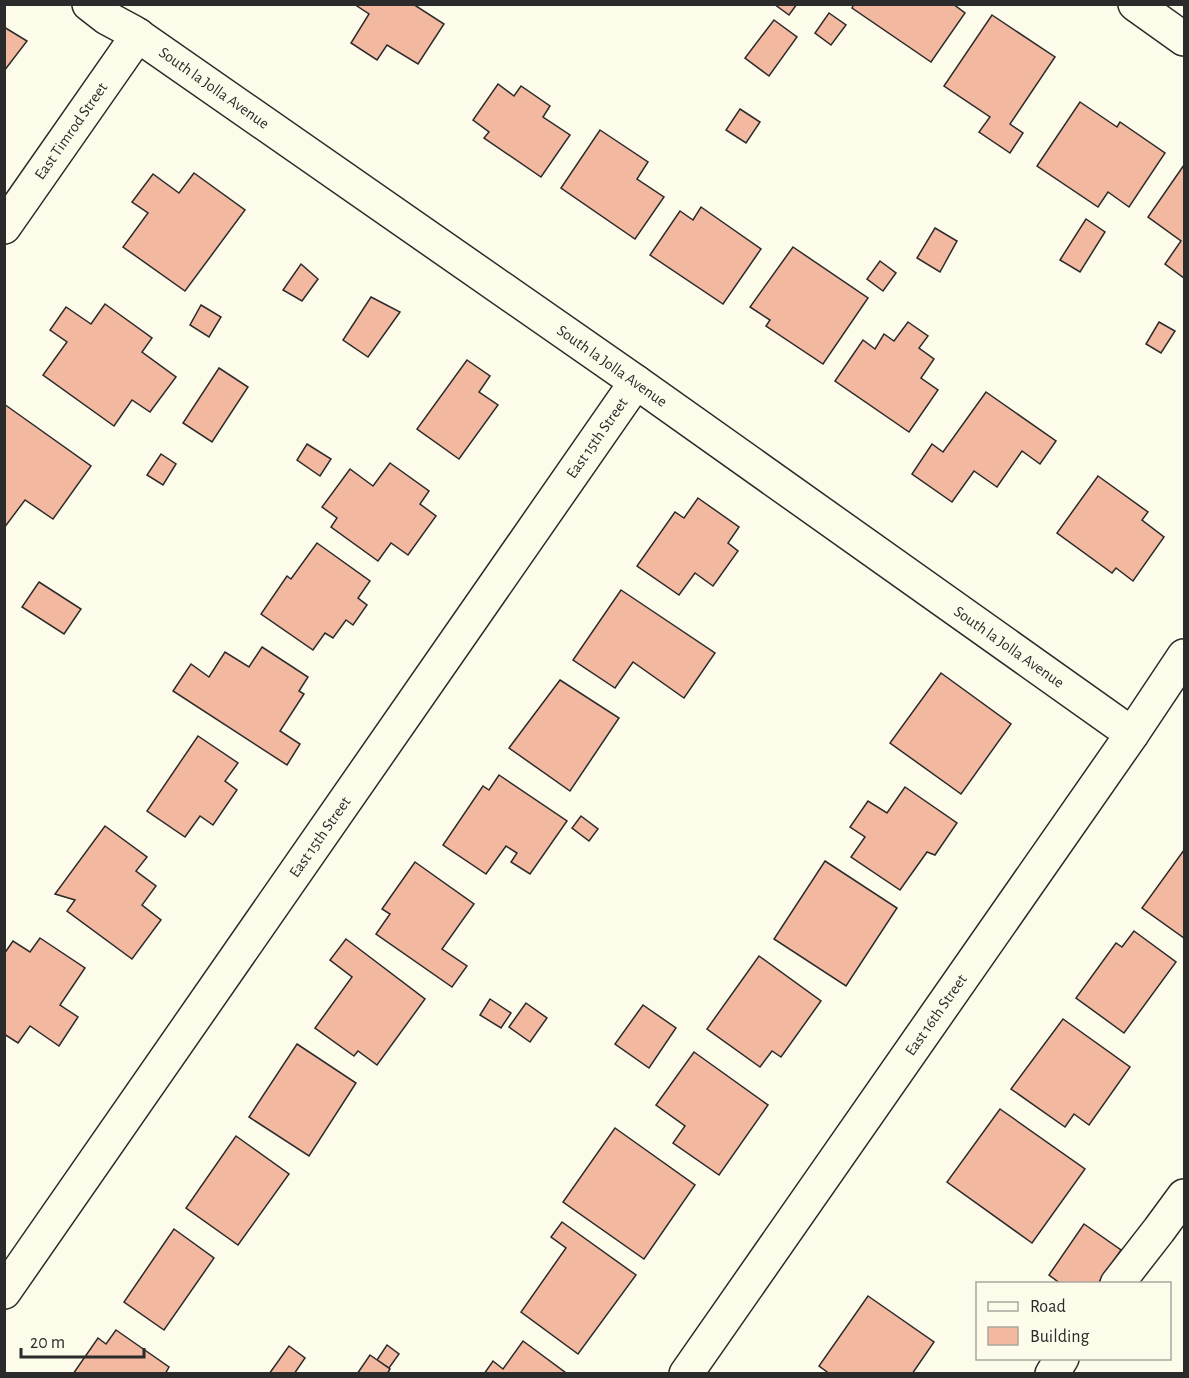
<svg xmlns="http://www.w3.org/2000/svg" width="1189" height="1378" viewBox="0 0 1189 1378" font-family="'Alegreya Sans',sans-serif">
	<rect width="100%" height="100%" fill="#fdfbea"/>
	<g fill="#f2b8a0" stroke="#2b2b2b" stroke-width="1.5">
		<path d="M354 4H413L444 24 418 64 387 45 377 60 351 43 369 14Z"/>
		<path d="M774 4H797L789 15Z"/>
		<path d="M854 4H953L965 13 931 62 852 8Z"/>
		<path d="M829 13 846 25 831 45 815 33Z"/>
		<path d="M992 15 1055 57 1010 124 1023 133 1010 153 979 132 990 117 944 86Z"/>
		<path d="M774 20 797 37 769 76 745 58Z"/>
		<path d="M4 27 27 41 4 71Z"/>
		<path d="M498 84 514 96 521 86 550 106 543 117 570 135 541 177 484 138 489 132 473 120Z"/>
		<path d="M1080 102 1117 127 1120 122 1165 153 1129 207 1108 192 1098 207 1037 166Z"/>
		<path d="M740 109 760 122 746 143 726 130Z"/>
		<path d="M600 130 648 162 637 179 664 197 635 239 561 188Z"/>
		<path d="M1184 165V278L1165 264 1181 241 1148 217Z"/>
		<path d="M194 173 245 210 185 291 123 247 148 213 132 202 153 174 179 193Z"/>
		<path d="M701 207 761 249 723 304 650 255 680 211 693 220Z"/>
		<path d="M1086 219 1105 232 1080 272 1060 260Z"/>
		<path d="M935 228 957 241 940 272 917 258Z"/>
		<path d="M793 247 868 298 823 364 766 326 770 320 750 307Z"/>
		<path d="M880 261 896 273 883 291 867 279Z"/>
		<path d="M301 264 318 279 302 301 283 290Z"/>
		<path d="M371 297 400 312 368 357 343 340Z"/>
		<path d="M105 304 152 338 142 352 176 377 150 412 132 400 114 426 43 375 67 342 50 330 66 307 91 324Z"/>
		<path d="M201 305 221 317 209 337 190 325Z"/>
		<path d="M908 322 928 336 919 348 934 359 921 378 938 390 909 432 835 381 863 340 875 349 884 334 894 341Z"/>
		<path d="M1159 322 1175 331 1161 353 1146 344Z"/>
		<path d="M467 360 490 376 479 392 498 405 459 459 417 429Z"/>
		<path d="M219 368 248 387 212 442 183 423Z"/>
		<path d="M986 392 1056 441 1040 464 1022 451 997 487 974 471 952 502 912 474 932 444 943 452Z"/>
		<path d="M4 404 91 466 53 519 25 500 4 528Z"/>
		<path d="M307 444 331 459 320 476 297 460Z"/>
		<path d="M161 454 176 464 163 485 147 475Z"/>
		<path d="M390 463 429 491 420 504 436 516 408 555 391 543 378 561 331 527 337 518 322 507 350 469 373 486Z"/>
		<path d="M1098 476 1148 512 1142 520 1164 537 1133 581 1116 568 1112 573 1057 533Z"/>
		<path d="M698 498 739 527 728 543 738 551 713 586 695 573 679 595 637 566 675 512 684 518Z"/>
		<path d="M317 543 370 581 358 598 367 605 353 625 346 620 333 638 325 633 313 650 261 614 287 576 291 579Z"/>
		<path d="M39 582 81 609 64 634 22 607Z"/>
		<path d="M621 590 715 653 684 698 633 662 615 688 573 660Z"/>
		<path d="M262 647 308 677 299 691 304 694 280 731 300 744 287 765 173 691 191 664 209 677 225 652 249 667Z"/>
		<path d="M941 673 1011 724 961 794 890 743Z"/>
		<path d="M560 680 619 718 570 791 509 748Z"/>
		<path d="M198 736 238 763 225 781 237 790 213 825 200 816 185 837 147 811Z"/>
		<path d="M499 775 567 821 530 874 511 862 517 853 506 846 486 874 443 845 483 786 489 790Z"/>
		<path d="M905 787 957 823 935 855 927 852 900 890 851 857 865 837 850 827 868 801 887 813Z"/>
		<path d="M581 816 598 829 589 841 572 828Z"/>
		<path d="M105 826 147 857 136 871 156 886 142 905 161 920 132 959 67 911 75 900 55 894Z"/>
		<path d="M1184 850V938L1142 908Z"/>
		<path d="M825 861 897 908 846 986 774 939Z"/>
		<path d="M415 862 474 904 442 949 467 966 452 987 376 934 390 914 382 909Z"/>
		<path d="M1134 931 1176 962 1124 1033 1076 998 1116 943 1122 947Z"/>
		<path d="M40 938 85 968 60 1005 78 1017 59 1046 30 1026 18 1043 4 1034V954L13 941 30 952Z"/>
		<path d="M346 939 425 999 377 1065 358 1051 354 1056 315 1028 352 977 330 960Z"/>
		<path d="M759 956 821 1001 781 1057 772 1051 760 1067 707 1029Z"/>
		<path d="M490 999 511 1013 501 1028 480 1015Z"/>
		<path d="M526 1003 547 1018 530 1042 509 1027Z"/>
		<path d="M643 1005 676 1028 649 1068 615 1044Z"/>
		<path d="M1063 1019 1130 1067 1089 1125 1074 1114 1065 1127 1011 1089Z"/>
		<path d="M297 1044 356 1083 309 1156 249 1117Z"/>
		<path d="M694 1052 768 1105 719 1175 673 1143 685 1126 656 1105Z"/>
		<path d="M1000 1109 1085 1169 1032 1243 947 1182Z"/>
		<path d="M615 1128 695 1185 644 1259 563 1202Z"/>
		<path d="M236 1136 289 1174 238 1245 186 1208Z"/>
		<path d="M562 1222 636 1275 578 1354 521 1312 566 1248 551 1237Z"/>
		<path d="M1084 1224 1121 1250 1098 1284H1061L1049 1275Z"/>
		<path d="M174 1229 214 1258 164 1330 124 1302Z"/>
		<path d="M868 1296 934 1342 912 1374H830L819 1366Z"/>
		<path d="M116 1330 169 1367 165 1374H73L98 1338 106 1344Z"/>
		<path d="M523 1341 566 1373V1374H484L493 1361 503 1369Z"/>
		<path d="M387 1345 399 1354 389 1368 377 1360Z"/>
		<path d="M289 1346 305 1358 294 1374H269Z"/>
		<path d="M370 1355 390 1369 387 1374H357Z"/>
	</g>
	<g fill="none" stroke-linecap="round" stroke-linejoin="round">
		<g stroke="#2b2b2b" stroke-width="36">
			<g id="minor">
				<path d="M89 4 107 18 133 32 636 382 1132 734"/>
				<path d="M1135 4 1184 39"/>
				<path d="M4 227 138 35"/>
				<path d="M1117 1284 1159 1230 1184 1196"/>
				<path d="M4 1292 636 382"/>
				<path d="M686 1374 1132 734 1184 656"/>
				<path d="M1052 1374 1062 1358"/>
			</g>
		</g>
		<use href="#minor" stroke="#fdfbea" stroke-width="33"/>
	</g>
	<g text-anchor="middle" dominant-baseline="central" stroke-width="4.5" stroke-linejoin="round" paint-order="stroke">
		<g font-size="16" fill="#2b2b2b" stroke="#fdfbea">
			<text transform="translate(214 88) rotate(35)">South la Jolla Avenue</text>
			<text transform="translate(71 131) rotate(-55)">East Timrod Street</text>
			<text transform="translate(612 366) rotate(35)">South la Jolla Avenue</text>
			<text transform="translate(597 438) rotate(-55)">East 15th Street</text>
			<text transform="translate(1009 647) rotate(35)">South la Jolla Avenue</text>
			<text transform="translate(320 837) rotate(-55)">East 15th Street</text>
			<text transform="translate(936 1015) rotate(-55)">East 16th Street</text>
		</g>
	</g>
	<rect width="1189" height="1378" fill="none" stroke="#2b2b2b" stroke-width="12"/>
	<rect x="976" y="1282" width="195" height="78" fill="#fdfbea" stroke="#a9a89e" stroke-width="1.5"/>
	<rect x="988" y="1302" width="30" height="9" fill="#fdfbea" stroke="#a9a89e" stroke-width="1.5"/>
	<text x="1030" y="1312" font-size="18" fill="#2b2b2b">Road</text>
	<rect x="988" y="1327" width="30" height="18" fill="#f2b8a0" stroke="#a9a89e" stroke-width="1.5"/>
	<text x="1030" y="1342" font-size="18" fill="#2b2b2b">Building</text>
	<path d="M21 1348v9h123v-9" fill="none" stroke="#2b2b2b" stroke-width="3"/>
	<text x="30" y="1348" font-size="18" fill="#2b2b2b" stroke="#fdfbea" stroke-width="4.5" paint-order="stroke">20 m</text>
</svg>
